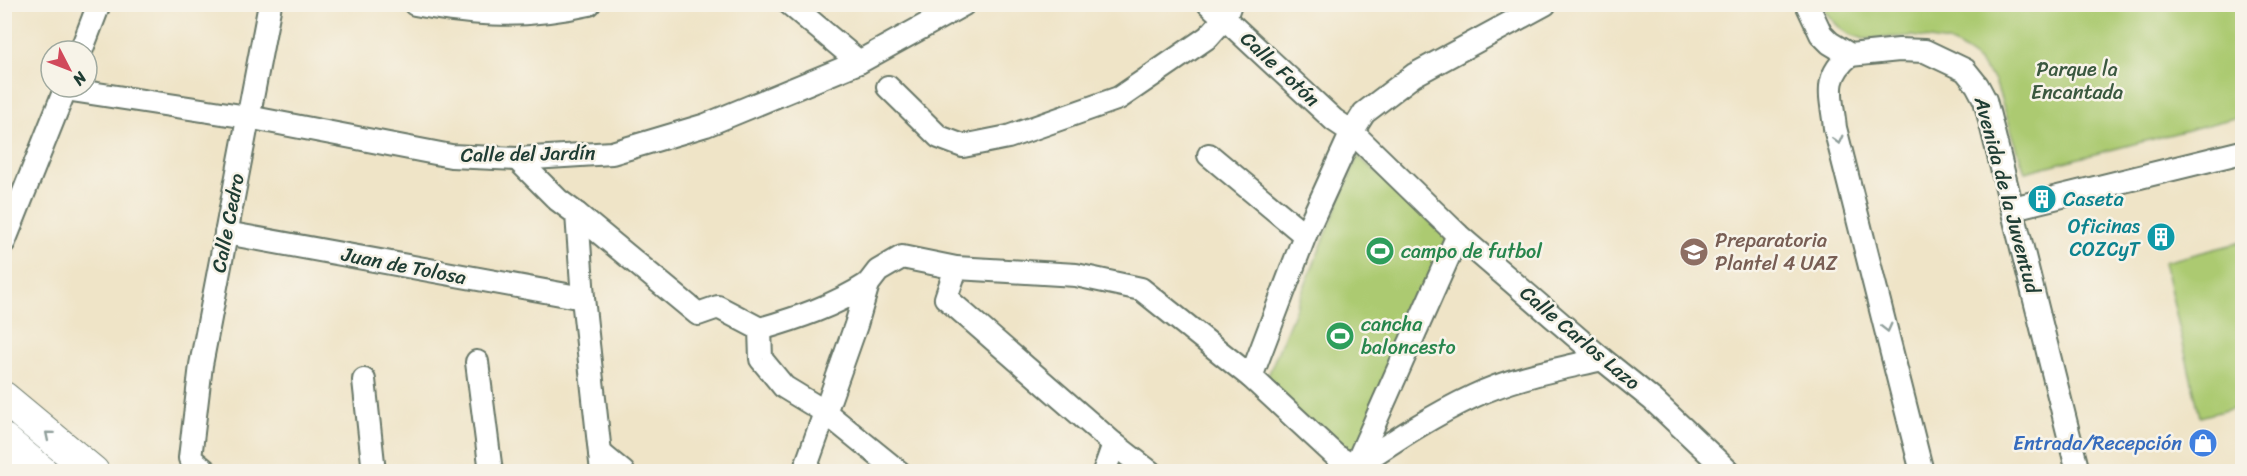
<svg xmlns="http://www.w3.org/2000/svg" width="2247" height="476" viewBox="0 0 2247 476" font-family="Sriracha,sans-serif">
	<rect width="100%" height="100%" fill="#f7f3e8"/>
	<filter id="ink" filterUnits="userSpaceOnUse"><feTurbulence type="fractalNoise" baseFrequency=".0167" numOctaves="2"/><feDisplacementMap in="SourceGraphic" scale="12" xChannelSelector="R" yChannelSelector="G"/><feConvolveMatrix kernelMatrix="1 2 1 2 8 2 1 2 1" color-interpolation-filters="sRGB"/></filter>
	<filter id="wash" filterUnits="userSpaceOnUse"><feTurbulence type="fractalNoise" baseFrequency=".008" numOctaves="4" result="noise"/><feDisplacementMap in="SourceGraphic" scale="24" xChannelSelector="R" yChannelSelector="G"/><feGaussianBlur stdDeviation="1.35" result="paint"/><feColorMatrix in="noise" values="0 0 0 0 0 0 0 0 0 0 0 0 0 0 0 0 0 1.4 0 .05"/><feComposite in="paint" operator="in"/></filter>
	<g filter="url(#wash)">
		<rect width="100%" height="100%" fill="#efe4c7"/>
		<g fill="#acca71" stroke="#668452" stroke-width="1.5">
			<path d="M1824 5H2242V116L2025 172 1995 81 1975 58 1959 47 1948 42 1913 36 1864 39 1849 34 1838 26 1826 13Z"/>
			<path d="M1358 156 1449 238 1351 466 1263 388Z"/>
			<path d="M2242 242V406L2200 417 2164 262Z"/>
		</g>
	</g>
	<g filter="url(#ink)">
		<g fill="none" stroke-linecap="round" stroke-linejoin="round">
			<g stroke="#687767" stroke-width="26">
				<g id="street">
					<path d="M415 4C478 16 527 18 589 4"/>
					<path d="M790 4 859 62"/>
					<path d="M1209 4 1334 120 1352 132 1458 235 1602 359 1653 400 1729 472"/>
					<path d="M1807 4 1821 34 1830 43 1850 55 1899 50 1925 51 1965 70 1977 85 1985 100 2078 472"/>
					<path d="M81 51 99 4"/>
					<path d="M1850 55C1822 78 1832 97 1835 128L1922 472"/>
					<path d="M888 87 939 137 963 146 1008 137 1119 98 1208 37 1225 18 1230 4"/>
					<path d="M65 89 248 117 451 156 517 159 612 153 706 125 859 62 964 4"/>
					<path d="M1209 155 1305 235"/>
					<path d="M517 159 558 200 577 214 583 298 602 472"/>
					<path d="M2013 208 2242 152"/>
					<path d="M577 214 698 314 718 307 760 329 761 359 784 387 825 412 899 472"/>
					<path d="M226 233 583 298"/>
					<path d="M4 242 66 87"/>
					<path d="M956 268 946 298 1114 444 1150 472"/>
					<path d="M760 329C798 318 834 306 868 284"/>
					<path d="M477 362 491 472"/>
					<path d="M1251 377 1305 235 1352 132 1364 113 1414 75 1545 4"/>
					<path d="M364 380 374 472"/>
					<path d="M600 453 623 472"/>
					<path d="M1355 467 1458 235"/>
					<path d="M207 472 190 458 201 365 270 4"/>
					<path d="M804 472 856 325 868 284 878 271 902 257 956 268 1076 275 1141 289 1251 377 1336 456 1355 467C1394 441 1431 416 1474 396 1514 377 1559 369 1602 359"/>
					<path d="M1104 472 1114 444"/>
				</g>
			</g>
			<g stroke="#687767" stroke-width="34">
				<g id="secondary">
					<path d="M4 398 93 472"/>
					<path d="M4 440 42 472"/>
				</g>
			</g>
			<use href="#street" stroke="#fff" stroke-width="22"/>
			<use href="#secondary" stroke="#fff" stroke-width="32"/>
		</g>
		<defs><path id="oneway-chevron" d="M-2-3.5L2.5 0L-2 3.5" fill="none" stroke-width="1.6" stroke-linecap="round" stroke-linejoin="round" transform="scale(1.5)"/></defs>
		<g stroke="#8f9e9a">
			<use href="#oneway-chevron" transform="translate(1838 140) rotate(76)"/>
			<use href="#oneway-chevron" transform="translate(1887 328) rotate(76)"/>
			<use href="#oneway-chevron" transform="translate(49 435) rotate(-140)"/>
		</g>
	</g>
	<defs>
		<g id="building-disc" transform="scale(1.5)"><circle r="9.5" fill="#0f9aa8" stroke="#f7f3e8"/><path d="M-4-6H4V6H1V3H-1V6H-4ZM-2.5-4.3h1.7v1.8h-1.7ZM.8-4.3h1.7v1.8H.8ZM-2.5-1h1.7V.8h-1.7ZM.8-1h1.7V.8H.8Z" fill="#fff"/></g>
		<g id="stadium-disc" transform="scale(1.5)"><circle r="9.5" fill="#2e9e5b" stroke="#f7f3e8"/><path d="M0-5a6.5 5 0 1 0 0 10a6.5 5 0 1 0 0-10ZM-3.5-1.8h7v3.6h-7Z" fill="#fff"/></g>
		<g id="school-disc" transform="scale(1.5)"><circle r="9.5" fill="#8d6e63" stroke="#f7f3e8"/><path d="M0-5L7-2L0 1L-7-2ZM-4 1L0 2.5L4 1V4Q0 6-4 4Z" fill="#fff"/></g>
		<g id="shop-disc" transform="scale(1.5)"><circle r="9.5" fill="#3f7fe0" stroke="#f7f3e8"/><path d="M-5-2.5h2.3a2.7 3.5 0 0 1 5.4 0H5L5.5 6h-11ZM-1.5-2.5h3a1.5 2.3 0 0 0-3 0Z" fill="#fff"/></g>
	</defs>
	<g fill-rule="evenodd">
		<use href="#building-disc" x="2042" y="199"/>
		<use href="#building-disc" x="2161" y="237"/>
		<use href="#stadium-disc" x="1380" y="251"/>
		<use href="#school-disc" x="1694" y="252"/>
		<use href="#stadium-disc" x="1340" y="336"/>
		<use href="#shop-disc" x="2203" y="443"/>
	</g>
	<g text-anchor="middle" dominant-baseline="central" stroke-width="5" stroke-linejoin="round" paint-order="stroke">
		<g font-size="20" fill="#1f3d34" stroke="#f7f3e8">
			<text transform="translate(1280 69) rotate(43)">Calle Fotón</text>
			<text transform="translate(528 154) rotate(-1)">Calle del Jardín</text>
			<text transform="translate(2007 195) rotate(75)">Avenida de la Juventud</text>
			<text transform="translate(228 223) rotate(-79)">Calle Cedro</text>
			<text transform="translate(404 266) rotate(11)">Juan de Tolosa</text>
			<text transform="translate(1580 338) rotate(40)">Calle Carlos Lazo</text>
		</g>
		<g font-size="20" fill="#3b5940" stroke="#f7f3e8">
			<text x="2077" y="69">Parque la<tspan x="2077" dy="23">Encantada</tspan></text>
		</g>
		<g font-size="20" fill="#0d838f" stroke="#f7f3e8" text-anchor="start">
			<text x="2063" y="199">Caseta</text>
			<text x="2140" y="226" text-anchor="end">Oficinas<tspan x="2140" dy="23">COZCyT</tspan></text>
		</g>
		<g font-size="20" fill="#785e54" stroke="#f7f3e8" text-anchor="start">
			<text x="1715" y="240">Preparatoria<tspan x="1715" dy="23">Plantel 4 UAZ</tspan></text>
		</g>
		<g font-size="20" fill="#27864d" stroke="#f7f3e8" text-anchor="start">
			<text x="1401" y="251">campo de futbol</text>
			<text x="1361" y="324">cancha<tspan x="1361" dy="23">baloncesto</tspan></text>
		</g>
		<g font-size="20" fill="#366cbe" stroke="#f7f3e8" text-anchor="end">
			<text x="2182" y="443">Entrada/Recepción</text>
		</g>
	</g>
	<rect width="2247" height="476" fill="none" stroke="#f7f3e8" stroke-width="24"/>
	<g transform="translate(69 69) rotate(132)"><circle r="28" fill="#f7f3e8" stroke="#a1aaa0" stroke-width="1.5"/>
	<path d="M0-4.5L10 22L0 15L-10 22Z" fill="#d1495b"/>
	<text y="-9" font-size="16" font-weight="bold" text-anchor="middle" fill="#1f3d34">N</text>
	</g>
</svg>
